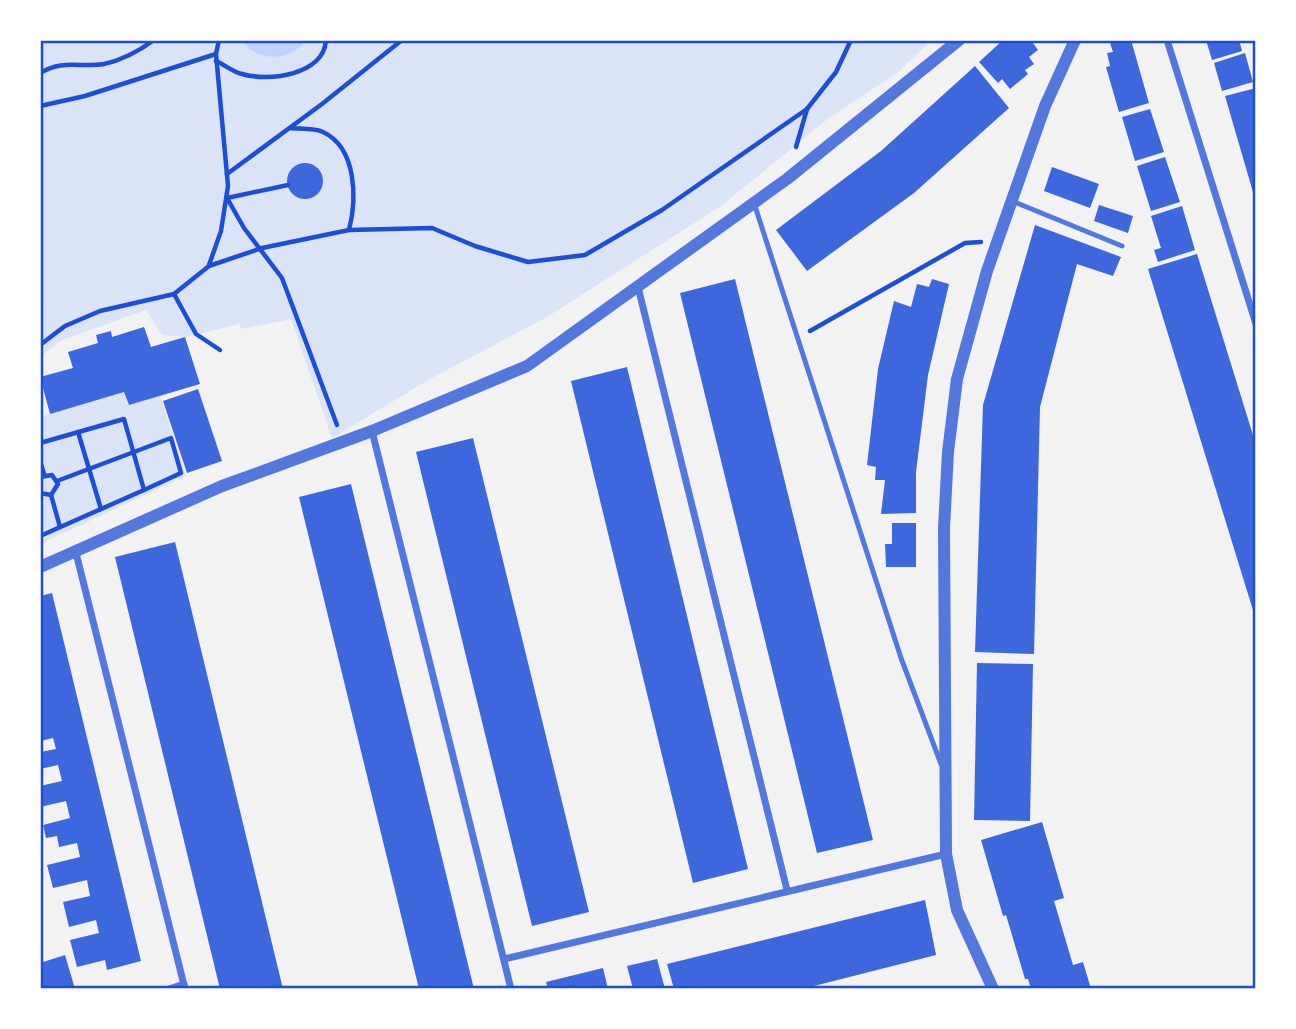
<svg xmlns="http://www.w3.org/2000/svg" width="1296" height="1029" viewBox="0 0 1296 1029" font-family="Georgia,serif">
	<rect width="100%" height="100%" fill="#f2f2f2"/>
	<g fill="#dbe4f7">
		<path d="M40 40H932L897 73 829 118 721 206 547 317 430 379 332 438 291 319 241 329 240 324 185 337 162 335 146 310 62 340 40 357Z"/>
		<path d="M124 392 129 405 160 396 186 476 40 544V417Z"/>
	</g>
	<path fill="#bfd3fe" d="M242 40H304L305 41C291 62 255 62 242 40Z"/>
	<g fill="#3d67dc">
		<path d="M1003 40H1037L1033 43 1038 50 1029 57 1034 64 1025 70 1028 74 1010 89 1002 79 998 83 979 62Z"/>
		<path d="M1120 40H1131L1149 103 1119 112 1106 67 1110 66 1107 53 1113 52 1110 43Z"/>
		<path d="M1206 40H1239L1242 51 1212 60Z"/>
		<path d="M1245 53 1253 82 1222 91 1214 63Z"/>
		<path d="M975 66 1009 108 914 193 807 271 776 230 881 151Z"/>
		<path d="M1256 88V198L1255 199 1225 96Z"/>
		<path d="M1150 109 1164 152 1135 161 1122 117Z"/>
		<path d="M1165 157 1180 202 1151 211 1137 166Z"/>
		<circle cx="305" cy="181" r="18"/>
		<path d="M1052 167 1099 184 1090 208 1044 191Z"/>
		<path d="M1099 205 1133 216 1128 233 1094 221Z"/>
		<path d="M1182 206 1195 250 1158 262 1154 250 1161 248 1151 216Z"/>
		<path d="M1035 225 1121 257 1113 276 1077 264 1040 407 1034 654 975 652 983 405Z"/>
		<path d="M1197 254 1256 445V620L1148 269Z"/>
		<path d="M735 279 873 840 817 853 680 293Z"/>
		<path d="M932 279 949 284 928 375 916 472V513L881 514 885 480H875L876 467 867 465 878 369 894 301 911 307 917 284 929 287Z"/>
		<path d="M144 327 151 347 185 337 200 384 129 405 124 392 50 414 40 377 73 368 68 352 98 343 96 335 111 331 112 337Z"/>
		<path d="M627 367 748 869 693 883 571 381Z"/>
		<path d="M198 389 222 461 187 473 163 401Z"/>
		<path d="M473 438 589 912 532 926 416 452Z"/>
		<path d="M351 484 474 989H419L299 497Z"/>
		<path d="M892 523H916V567H886L885 544H892Z"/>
		<path d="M175 542 283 989H220L115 557Z"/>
		<path d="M52 593 141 961 107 970 105 960 77 967 70 940 99 933 96 920 69 927 63 902 90 896 87 880 53 888 47 865 80 857 77 843 59 847 57 836 46 838 43 825 70 818 66 801 40 807V786L62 781 58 765 40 769V752L56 749 53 738 40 741V596Z"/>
		<path d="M977 663 1033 664 1030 821 974 820Z"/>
		<path d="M1042 822 1064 898 1054 901 1073 965 1083 962 1091 989H1031L1028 979H1025L1006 915 1003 916 981 840Z"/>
		<path d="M925 900 936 955 802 989H674L667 964Z"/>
		<path d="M65 955 75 989H40V963Z"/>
		<path d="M657 959 665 989H633L627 966Z"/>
		<path d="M603 968 608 989H548L546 982Z"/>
	</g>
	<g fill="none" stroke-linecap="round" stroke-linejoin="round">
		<g stroke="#1d4ed8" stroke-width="4.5">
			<path d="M216 61C225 65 233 72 242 74 269 82 324 75 326 40"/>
			<path d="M40 73C64 59 79 68 104 64 123 60 139 51 154 40"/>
			<path d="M40 106 85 96 216 54"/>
			<path d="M290 128C299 129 315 128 323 132 357 148 357 199 349 230"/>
			<path d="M796 147 807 109 836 72 851 40"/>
			<path d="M227 174 322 104 402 40"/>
			<path d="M227 198 244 228 282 278 337 425"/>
			<path d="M227 198 288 185"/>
			<path d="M209 265 221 231 228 186 216 54 219 40"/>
			<path d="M174 294 196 334 220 350"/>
			<path d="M810 331 965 243 981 242"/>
			<path d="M40 345 65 326 100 311 174 294 209 266 262 248 349 230 432 228 475 246 528 262 585 255 662 210 807 109"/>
			<path d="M78 432 101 509"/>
			<path d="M40 443 124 419 144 490 40 536"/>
			<path d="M40 461 44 474"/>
			<path d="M40 477 52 475 58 484 51 495 40 493"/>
			<path d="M57 481 171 438 181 473 144 490"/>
			<path d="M51 495 60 527"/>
		</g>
		<g stroke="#5277de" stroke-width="5">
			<path d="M1012 201 1122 246"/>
			<path d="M754 203 901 658 941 764"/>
		</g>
		<g stroke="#5277de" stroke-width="7">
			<path d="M1167 40 1256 324"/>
			<path d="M638 287 787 890"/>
			<path d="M372 431 511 989"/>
			<path d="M76 553 185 989"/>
			<path d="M504 959 946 854"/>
			<path d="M169 989 184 984"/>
		</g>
		<g stroke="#5277de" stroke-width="12">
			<path d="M40 567 222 486 372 431 527 366 787 179 959 40"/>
			<path d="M993 989 957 910 946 854 944 528 948 452 957 379 987 271 1045 106 1075 40"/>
		</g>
	</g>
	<rect width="1296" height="1029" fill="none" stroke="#ffffff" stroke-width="84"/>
	<rect x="42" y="42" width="1212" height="945" fill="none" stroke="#1d4ed8" stroke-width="2.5"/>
</svg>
